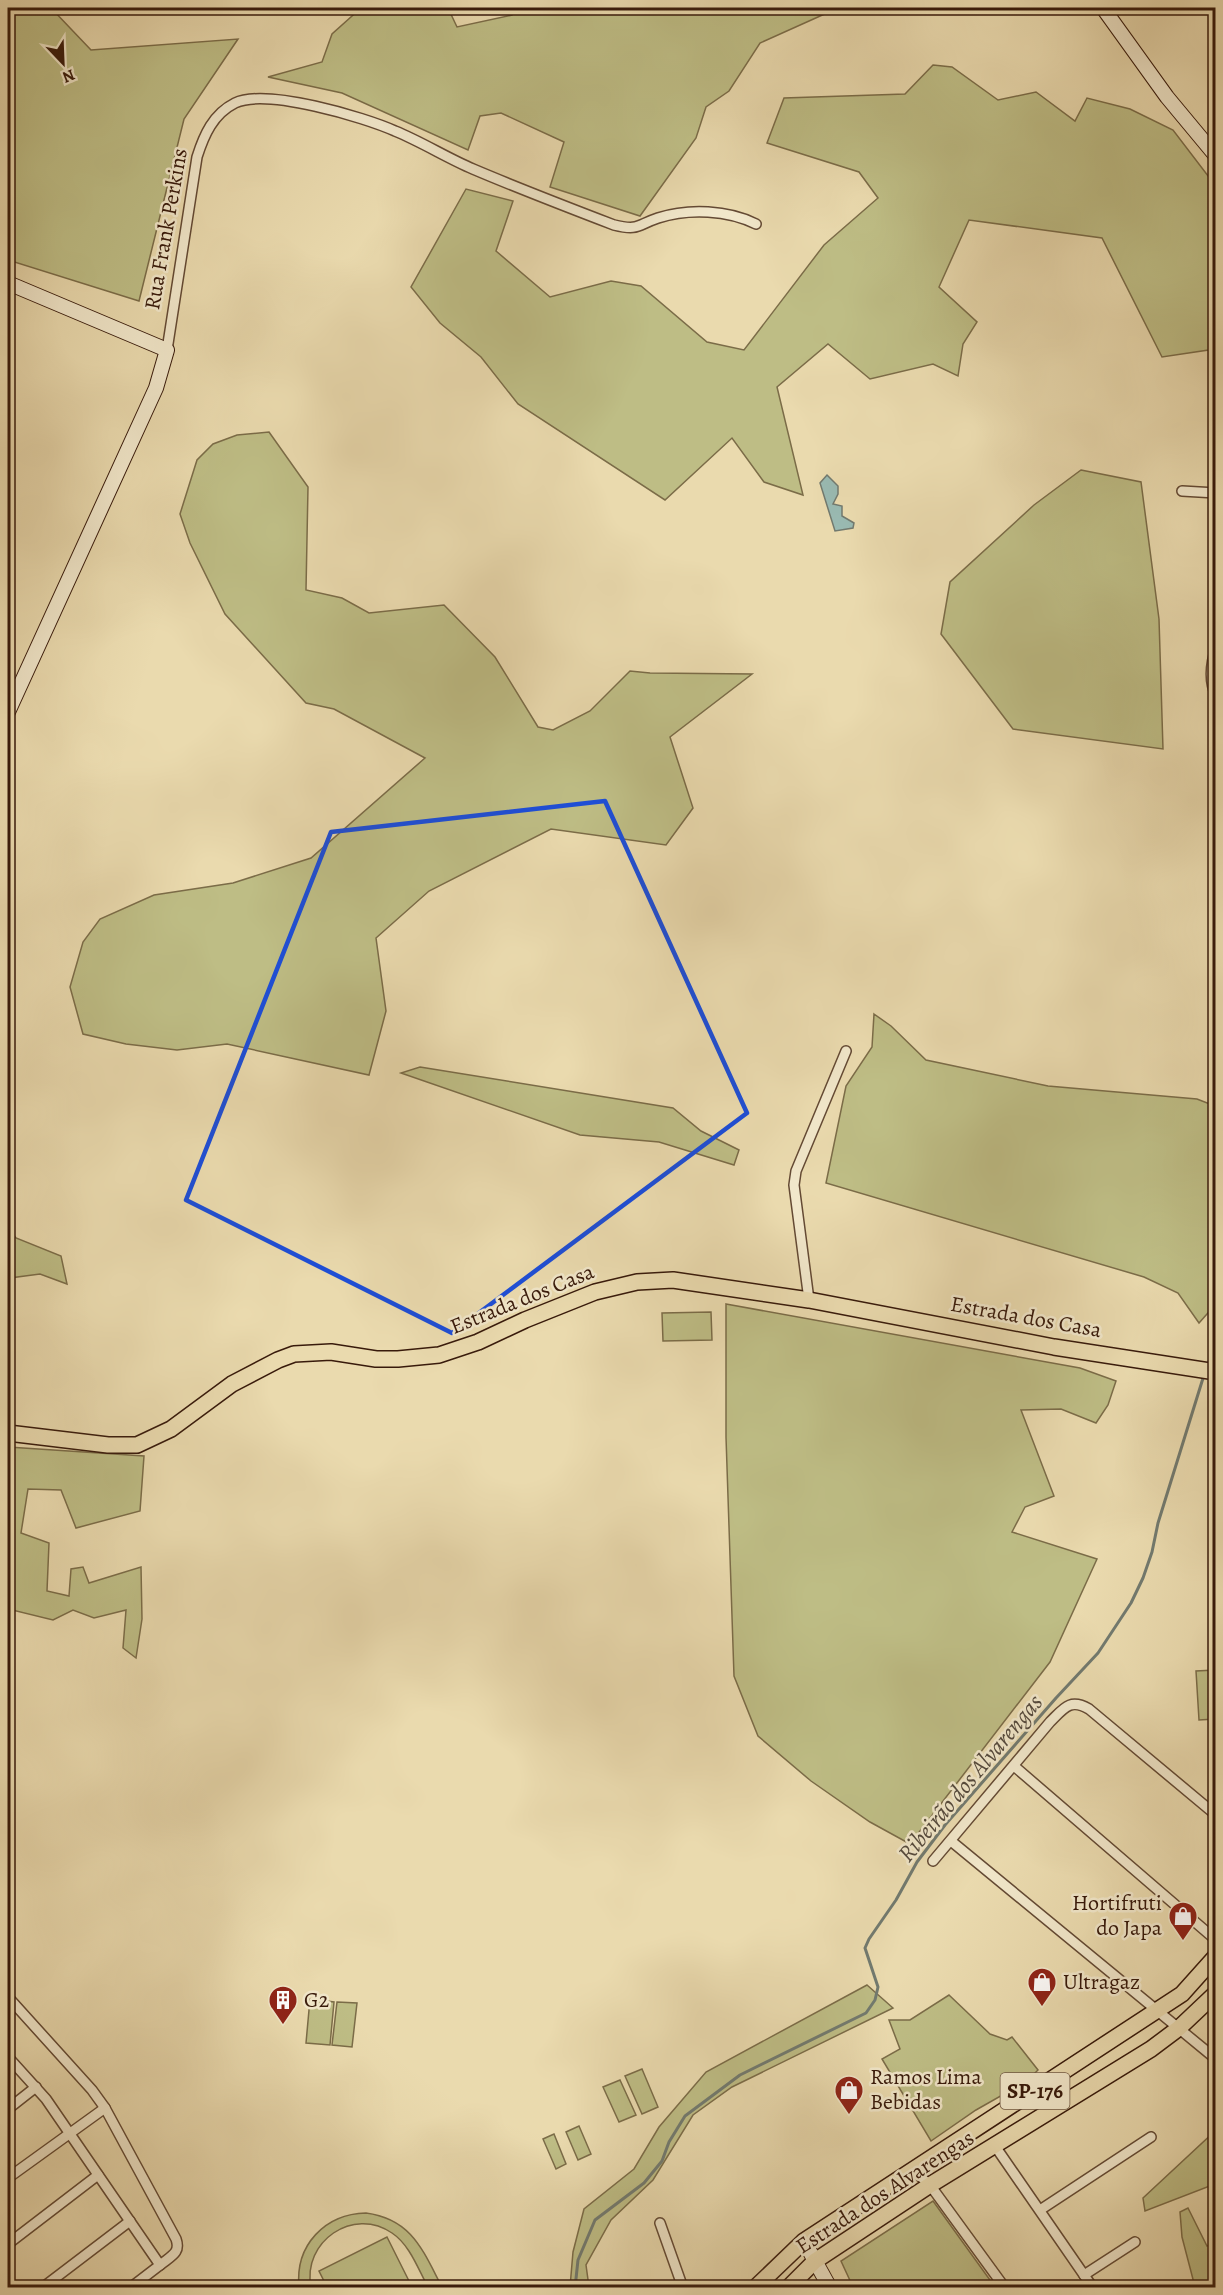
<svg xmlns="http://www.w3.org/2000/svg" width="1223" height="2295" viewBox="0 0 1223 2295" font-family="Alegreya,serif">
	<rect width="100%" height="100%" fill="#eadaae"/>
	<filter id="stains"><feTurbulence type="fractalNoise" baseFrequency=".00333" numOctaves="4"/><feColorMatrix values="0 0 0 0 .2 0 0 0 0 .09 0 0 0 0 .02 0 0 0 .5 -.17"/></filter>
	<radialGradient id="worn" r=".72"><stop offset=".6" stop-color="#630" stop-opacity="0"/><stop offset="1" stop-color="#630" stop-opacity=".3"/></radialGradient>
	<g fill="#bebd85" stroke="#7b6c48" stroke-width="1.5">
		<path d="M8 8H51L91 50 238 39 184 119 139 301 8 260Z"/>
		<path d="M361 8H448L457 27 512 15 514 8H838L760 43 729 91 706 107 696 138 640 216 550 187 564 142 501 113 480 116 468 150 342 93 268 77 322 62 332 34Z"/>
		<path d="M933 65 952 67 998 100 1036 92 1075 121 1087 98 1130 109 1173 130 1215 185V349L1162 357 1102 238 969 220 939 287 977 322 963 344 958 376 933 364 870 379 828 344 777 387 803 495 764 482 732 438 665 500 518 404 481 357 440 323 411 287 466 189 513 201 496 251 550 297 611 281 641 286 707 342 744 350 824 245 878 198 859 172 767 143 784 98 905 94Z"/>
		<path d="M269 432 308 487 306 590 342 598 369 613 444 605 495 657 538 727 553 730 590 711 630 671 650 673 752 674 670 737 693 808 666 845 551 829 429 891 376 938 386 1011 369 1075 227 1044 177 1050 126 1044 83 1034 70 987 83 942 100 919 154 895 233 883 311 858 425 758 334 709 306 703 225 614 190 543 180 514 197 460 213 444 237 435Z"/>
		<path d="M1081 470 1141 482 1159 619 1163 749 1013 729 941 634 950 582 1034 505Z"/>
		<path d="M874 1014 891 1026 926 1060 1048 1086 1197 1099 1215 1106V1305L1199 1323 1178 1293 1144 1277 826 1183 846 1086 872 1047Z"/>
		<path d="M420 1067 673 1108 701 1131 739 1150 734 1165 659 1142 580 1135 401 1073Z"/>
		<path d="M8 1227 16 1238 61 1256 67 1284 40 1274 10 1278 8 1288Z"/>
		<path d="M726 1304 1080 1368 1116 1381 1108 1405 1096 1423 1061 1409 1021 1410 1054 1496 1025 1507 1012 1532 1097 1559 1050 1662 910 1844 870 1822 811 1781 758 1736 734 1676 726 1437Z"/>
		<path d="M711 1312 712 1340 663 1341 662 1313Z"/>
		<path d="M8 1447 144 1456 140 1511 76 1528 61 1490 28 1489 21 1533 49 1543 47 1591 69 1596 71 1569 83 1567 89 1583 141 1567 142 1619 136 1658 123 1648 126 1610 94 1618 73 1610 53 1620 8 1609Z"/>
		<path d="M1215 1670V1719L1199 1720 1196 1671Z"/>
		<path d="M867 1985 893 2008 732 2087 693 2115 653 2180 611 2220 586 2265 589 2287H570L573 2252 584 2209 634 2169 659 2127 706 2072Z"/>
		<path d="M949 1995 990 2034 1007 2040 1012 2037 1038 2070 1027 2081 976 2110 931 2141 882 2059 900 2049 889 2020H910Z"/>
		<path d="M310 1999 334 2002 330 2045 306 2043Z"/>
		<path d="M337 2002 357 2003 352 2047 332 2045Z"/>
		<path d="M642 2069 658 2107 642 2114 625 2076Z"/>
		<path d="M620 2080 636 2115 619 2122 603 2087Z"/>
		<path d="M579 2126 591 2154 578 2160 566 2132Z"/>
		<path d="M1215 2131V2184L1145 2211 1143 2198Z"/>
		<path d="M554 2134 566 2164 556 2169 543 2139Z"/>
		<path d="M933 2201 995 2287H853L841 2261Z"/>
		<path d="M1188 2208 1207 2246 1215 2243V2278L1195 2287 1182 2237 1180 2212Z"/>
		<path d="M366 2213C412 2219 423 2251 442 2287H428C418 2269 410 2245 392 2233 353 2206 302 2242 311 2287H299C295 2245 325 2214 366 2213Z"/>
		<path d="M387 2237 412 2287H327L319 2271Z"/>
	</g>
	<path fill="#99bab2" stroke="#727a6f" stroke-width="1.5" d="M827 475 838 486V494L833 504 842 506V516L854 523 853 528 835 531 820 483Z"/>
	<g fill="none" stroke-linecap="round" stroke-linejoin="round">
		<g stroke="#727a6f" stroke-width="3">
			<path d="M1207 1366 1216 1345"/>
			<path d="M575 2288 578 2260 595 2220 644 2183 662 2161 669 2142 685 2116 740 2075 866 2013 875 2000 878 1987 865 1948 869 1939 896 1900 917 1862 945 1825 1056 1698 1098 1653 1131 1603 1143 1578 1152 1552 1158 1523 1204 1375"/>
		</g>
		<g stroke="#644a34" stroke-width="12">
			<g id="street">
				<path d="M167 350 197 157C204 135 213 114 235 103 266 88 364 117 395 131 422 142 447 158 473 169 520 189 567 207 614 225 639 231 637 225 658 218 689 208 728 210 756 224"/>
				<path d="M1182 491 1216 493"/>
				<path d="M1216 648C1211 663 1209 681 1216 696"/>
				<path d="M809 1300 794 1185 796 1171 846 1051"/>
				<path d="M1014 1766 1216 1940"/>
				<path d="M951 1841 1216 2059"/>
				<path d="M933 1861 1050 1722C1064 1708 1070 1698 1089 1709L1216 1815"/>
				<path d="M8 1997 92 2090 105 2108 176 2239C181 2253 171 2256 160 2265"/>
				<path d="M8 2057 46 2099 160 2265 130 2288"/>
				<path d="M8 2109 36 2087"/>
				<path d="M995 2146 1093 2288"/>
				<path d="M913 2170 930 2185 1005 2288"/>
				<path d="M8 2178 105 2108"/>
				<path d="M1040 2210 1151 2137"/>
				<path d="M660 2223 683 2288"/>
				<path d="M8 2244 98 2175"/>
				<path d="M1084 2275 1135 2242"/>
				<path d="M42 2288 130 2221"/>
				<path d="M1205 2288 1216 2283"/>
			</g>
		</g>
		<g stroke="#381a0b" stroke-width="16">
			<g id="secondary">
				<path d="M1103 8 1167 97 1216 156"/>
				<path d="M8 283 167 350 156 388 8 712"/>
				<path d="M804 2241 830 2288"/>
			</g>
		</g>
		<g stroke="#381a0b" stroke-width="18">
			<g id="primary">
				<path d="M8 1433 108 1445H137L171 1429 232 1384 278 1360 294 1354 331 1352 376 1359H398L439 1355 478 1342 525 1320 595 1292 637 1282 673 1280 809 1300 1054 1347 1216 1372"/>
				<path d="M755 2288 804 2241 1182 1994 1216 1956"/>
				<path d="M788 2288 815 2261 930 2185 1151 2049 1179 2028 1216 1993"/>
			</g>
		</g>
		<use href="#street" stroke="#f1e7ca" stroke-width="9"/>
		<use href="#secondary" stroke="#f1e7ca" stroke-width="14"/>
		<use href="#primary" stroke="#eadaae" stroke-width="15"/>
	</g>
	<path fill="none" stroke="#1d4ed8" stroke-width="4.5" stroke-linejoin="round" d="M605 801 747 1113 452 1333 186 1200 331 832Z"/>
	<defs>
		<g id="shop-pin" transform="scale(1.5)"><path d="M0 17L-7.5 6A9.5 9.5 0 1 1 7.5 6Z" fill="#8f2418" stroke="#f1e7ca"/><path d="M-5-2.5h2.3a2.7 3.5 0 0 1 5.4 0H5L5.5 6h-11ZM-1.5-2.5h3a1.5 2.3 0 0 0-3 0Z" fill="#fff"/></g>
		<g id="building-pin" transform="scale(1.5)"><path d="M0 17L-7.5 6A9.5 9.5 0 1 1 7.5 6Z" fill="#8f2418" stroke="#f1e7ca"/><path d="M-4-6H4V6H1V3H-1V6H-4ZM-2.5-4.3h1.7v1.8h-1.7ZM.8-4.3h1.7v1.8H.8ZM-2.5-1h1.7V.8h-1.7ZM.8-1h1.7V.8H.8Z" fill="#fff"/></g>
	</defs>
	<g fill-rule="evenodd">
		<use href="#shop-pin" x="1183" y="1916"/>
		<use href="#shop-pin" x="1042" y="1982"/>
		<use href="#building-pin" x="283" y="2000"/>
		<use href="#shop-pin" x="849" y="2090"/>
	</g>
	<g text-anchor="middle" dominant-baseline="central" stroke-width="5" stroke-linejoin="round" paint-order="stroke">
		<rect fill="#f1e7ca" stroke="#705844" stroke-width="1.5" x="1000.5" y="2073" width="69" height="36" rx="4.5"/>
		<g font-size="21" font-weight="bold" fill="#381a0b">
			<text x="1035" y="2091">SP-176</text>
		</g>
		<g font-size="22" fill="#381a0b" stroke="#f1e7ca">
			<text transform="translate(166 229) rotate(-80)">Rua Frank Perkins</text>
			<text transform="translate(522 1299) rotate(-22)">Estrada dos Casa</text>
			<text transform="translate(1026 1317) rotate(10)">Estrada dos Casa</text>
			<text transform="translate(885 2192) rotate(-33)">Estrada dos Alvarengas</text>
		</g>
		<g font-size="22" fill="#381a0b" stroke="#f1e7ca" text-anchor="start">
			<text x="1162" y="1903" text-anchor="end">Hortifruti<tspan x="1162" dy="25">do Japa</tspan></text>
			<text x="1063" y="1982">Ultragaz</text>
			<text x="304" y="2000">G2</text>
			<text x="870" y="2077">Ramos Lima<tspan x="870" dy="25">Bebidas</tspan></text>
		</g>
		<g font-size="24" font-style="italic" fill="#554a3d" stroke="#f1e7ca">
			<text transform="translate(970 1778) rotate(-50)">Ribeirão dos Alvarengas</text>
		</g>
	</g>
	<rect width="1223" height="2295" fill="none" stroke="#eadaae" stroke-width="30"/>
	<rect x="9" y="9" width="1205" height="2277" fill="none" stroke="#381a0b" stroke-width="3"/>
	<rect x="15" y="15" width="1193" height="2265" fill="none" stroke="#381a0b" stroke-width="1.5"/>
	<g transform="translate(63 63) rotate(157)" stroke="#f1e7ca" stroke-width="4.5" paint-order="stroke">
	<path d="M0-4.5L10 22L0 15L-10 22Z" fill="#381a0b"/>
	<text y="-9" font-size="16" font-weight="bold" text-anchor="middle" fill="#381a0b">N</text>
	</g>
	<rect width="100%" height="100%" filter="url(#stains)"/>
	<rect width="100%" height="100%" fill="url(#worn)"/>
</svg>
